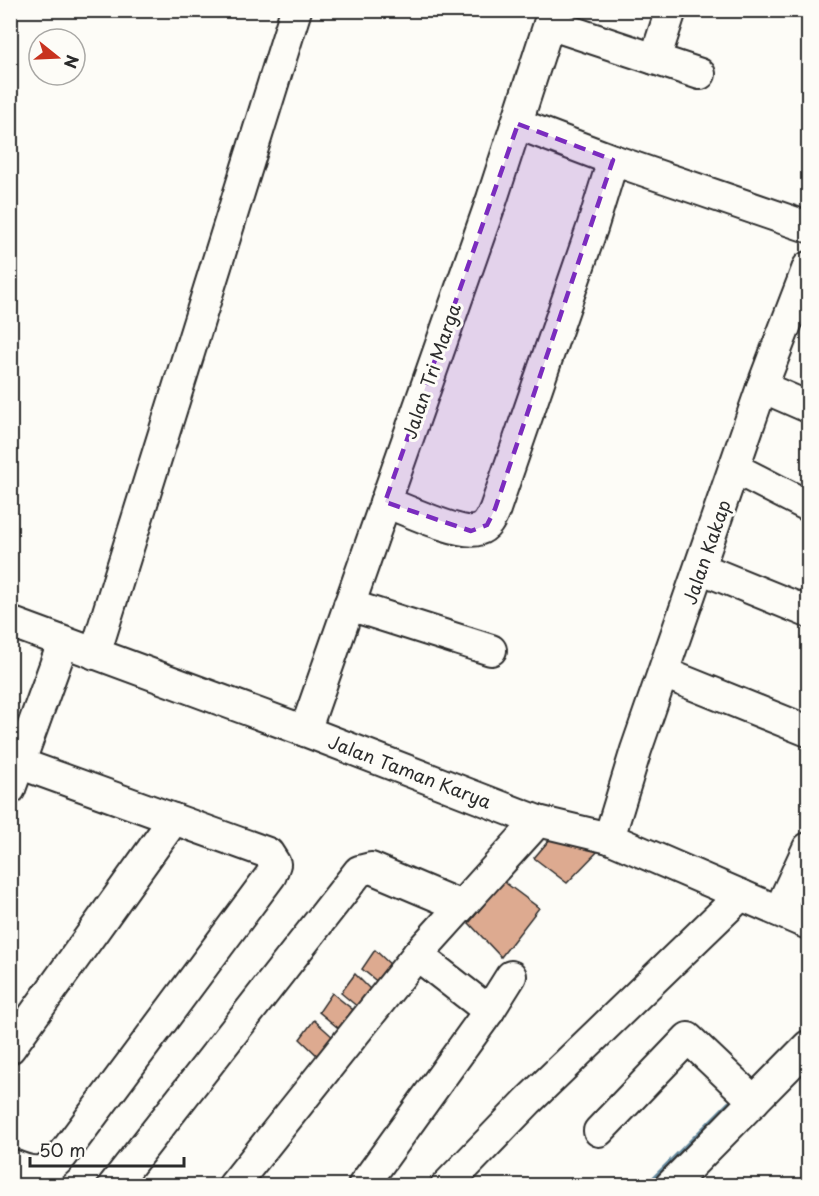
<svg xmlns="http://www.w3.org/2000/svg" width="819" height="1196" viewBox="0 0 819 1196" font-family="'Playpen Sans',sans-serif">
	<rect width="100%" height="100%" fill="#fdfcf7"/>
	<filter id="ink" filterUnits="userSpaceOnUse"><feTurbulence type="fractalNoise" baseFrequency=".0167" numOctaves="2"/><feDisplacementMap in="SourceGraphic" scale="12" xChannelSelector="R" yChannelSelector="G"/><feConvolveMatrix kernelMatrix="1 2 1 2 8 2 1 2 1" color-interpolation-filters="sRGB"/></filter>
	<g filter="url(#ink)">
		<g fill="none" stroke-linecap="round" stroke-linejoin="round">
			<path stroke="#658a9f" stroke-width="6" d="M647 1186 729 1104"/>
		</g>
		<g fill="#ddaa90" stroke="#2b2b2b" stroke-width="1.5">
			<path d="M557 831 600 849 567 883 534 858Z"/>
			<path d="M503 881 539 908 501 957 469 923Z"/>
			<path d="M375 950 393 967 380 984 362 969Z"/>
			<path d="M355 974 372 991 359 1008 341 993Z"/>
			<path d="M332 993 357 1013 343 1032 319 1012Z"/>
			<path d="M314 1020 334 1038 320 1058 300 1039Z"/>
		</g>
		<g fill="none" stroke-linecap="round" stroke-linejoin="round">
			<g stroke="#2b2b2b" stroke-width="34">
				<g id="minor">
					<path d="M549 24 700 74"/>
					<path d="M655 59 671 10"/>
					<path d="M518 124 613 160 808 227"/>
					<path d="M762 387 808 407"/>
					<path d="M734 468 808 506"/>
					<path d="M385 502C404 509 461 536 478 530 488 527 491 518 495 509L592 228 613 160"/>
					<path d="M700 568 808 612"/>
					<path d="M349 605 491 650"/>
					<path d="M10 622 305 731 538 821 609 838 808 924"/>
					<path d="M95 654 296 10"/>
					<path d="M664 673 808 731"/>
					<path d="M305 731 492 199 549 24 556 10"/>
					<path d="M10 760 268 853 275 864 271 875 62 1156C44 1176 34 1174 10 1164"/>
					<path d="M10 789 63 643"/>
					<path d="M609 838 636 750 762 387 808 267"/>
					<path d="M779 911 808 848"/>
					<path d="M417 955 489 1011"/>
					<path d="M10 1048 174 819"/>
					<path d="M599 1131 688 1038 754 1101"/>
					<path d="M113 1186 359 871 371 868 461 906"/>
					<path d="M233 1186 417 955 538 821"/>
					<path d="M363 1186 489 1011 511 976"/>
					<path d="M446 1186 528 1101 741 895"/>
					<path d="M670 1186 808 1046"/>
				</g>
			</g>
			<use href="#minor" stroke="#fdfcf7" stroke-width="30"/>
		</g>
	</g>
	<path fill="#7b2cbf" fill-opacity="0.2" stroke="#7b2cbf" stroke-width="4.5" stroke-dasharray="12 8" stroke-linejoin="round" d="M518 124 613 160 495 509 487 525 471 531 385 502Z"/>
	<g text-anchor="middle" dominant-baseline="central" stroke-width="6" stroke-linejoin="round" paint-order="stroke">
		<g font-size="18" fill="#2b2b2b" stroke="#fdfcf7">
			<text transform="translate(431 371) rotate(-71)">Jalan Tri Marga</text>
			<text transform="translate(706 552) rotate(-71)">Jalan Kakap</text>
			<text transform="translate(410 771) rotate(21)">Jalan Taman Karya</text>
		</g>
	</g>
	<rect width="819" height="1196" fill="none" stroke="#fdfcf7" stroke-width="36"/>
	<rect x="18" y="18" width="783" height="1160" fill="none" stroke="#2b2b2b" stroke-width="2" filter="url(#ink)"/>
	<g transform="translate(57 57) rotate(108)"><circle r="28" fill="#fdfcf7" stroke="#a9a8a5" stroke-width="1.5"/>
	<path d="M0-4.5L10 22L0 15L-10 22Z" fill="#c8321e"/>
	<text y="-9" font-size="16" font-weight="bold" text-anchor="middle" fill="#2b2b2b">N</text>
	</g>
	<path d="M30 1157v9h154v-9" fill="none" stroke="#2b2b2b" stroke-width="3"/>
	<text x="39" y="1157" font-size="18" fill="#2b2b2b" stroke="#fdfcf7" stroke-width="4.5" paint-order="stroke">50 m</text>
</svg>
